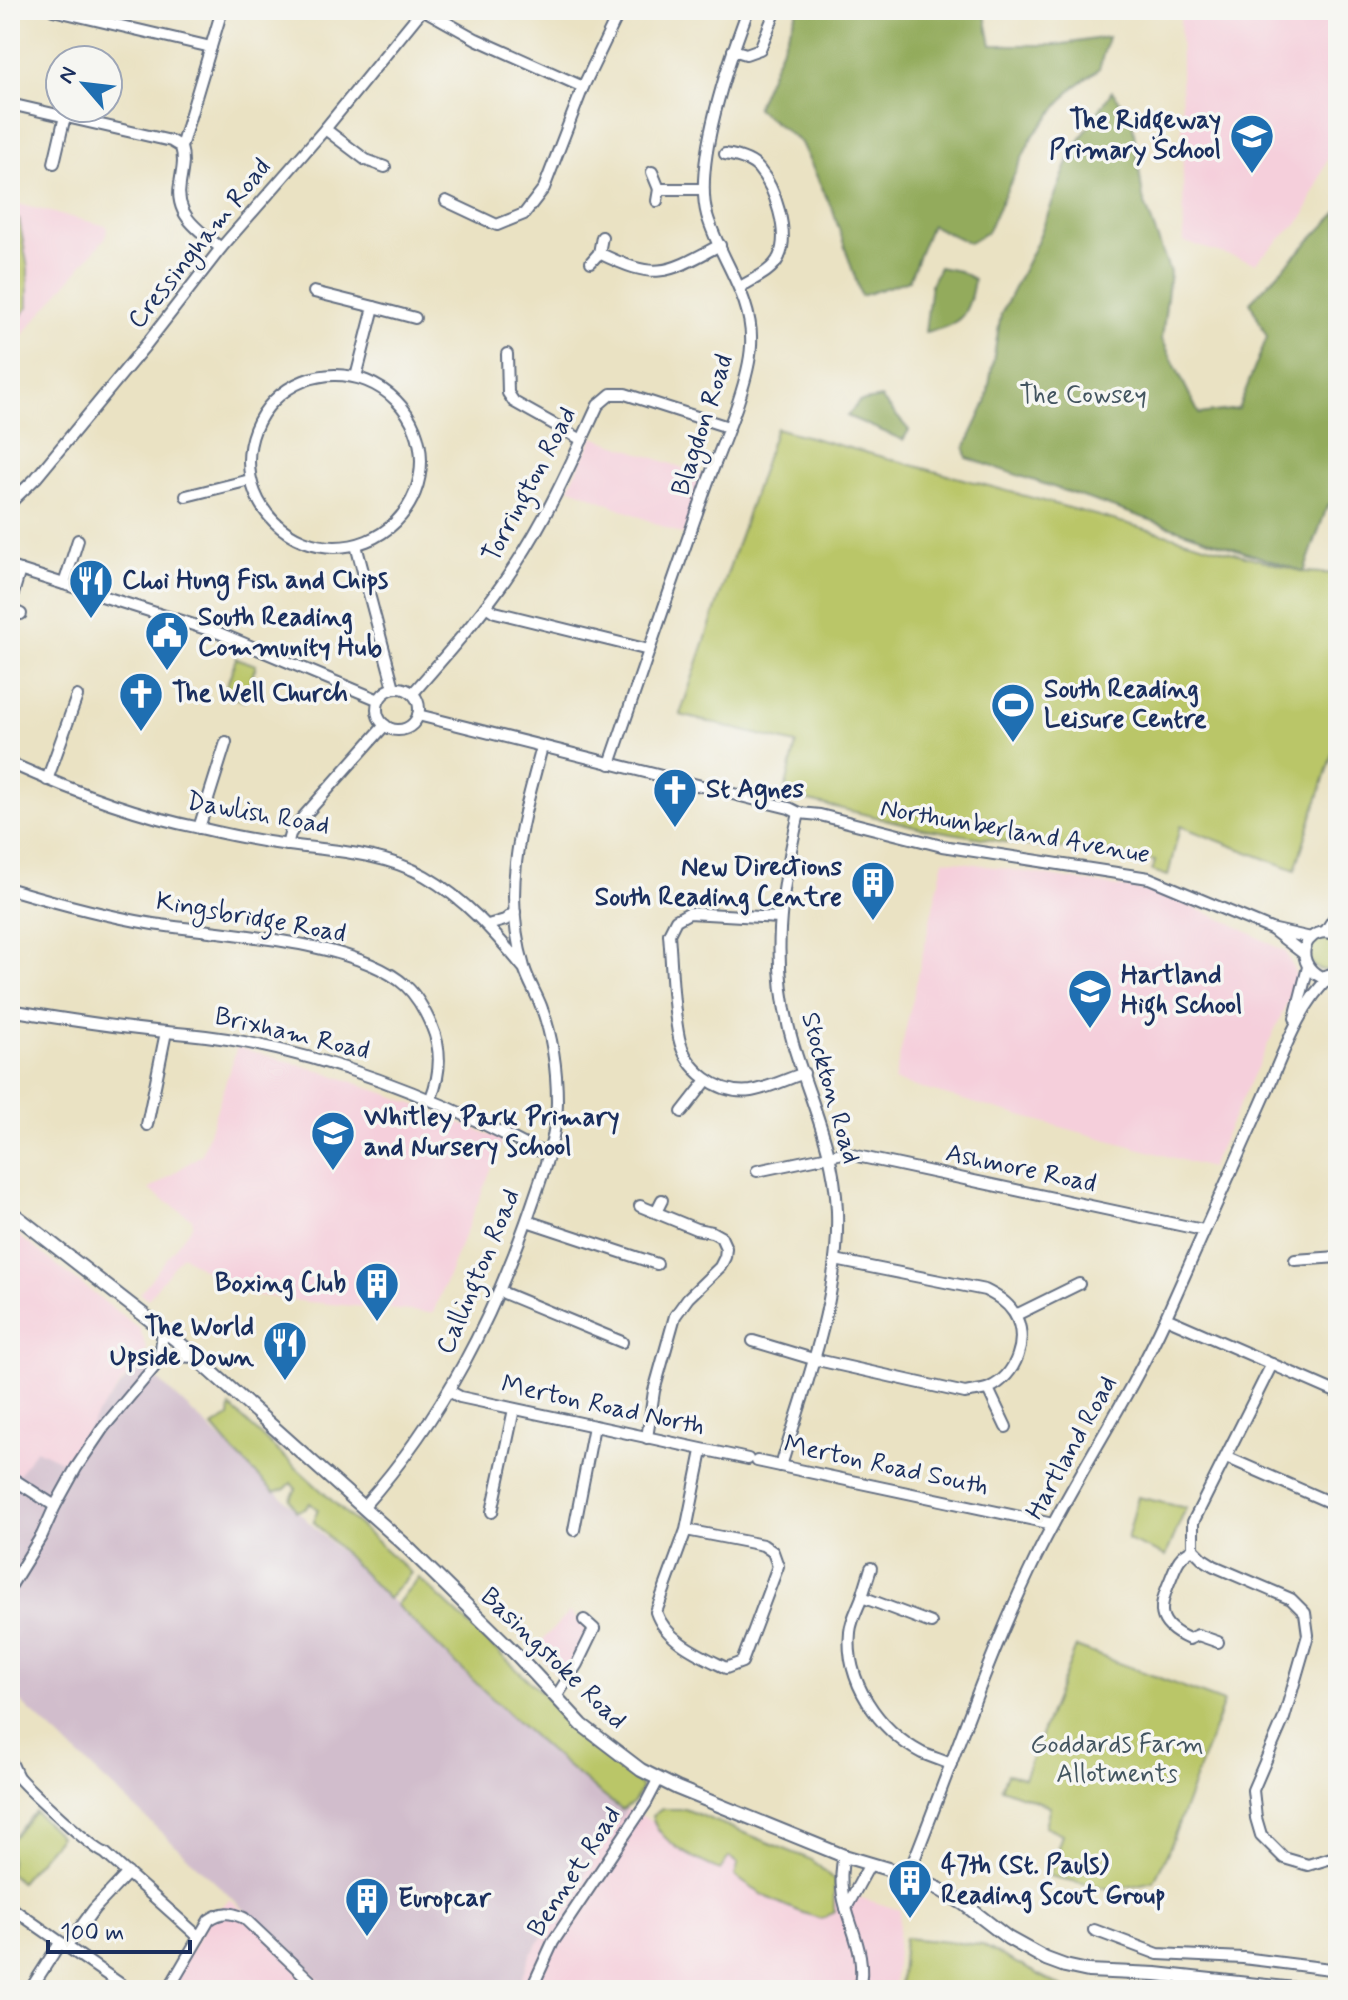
<svg xmlns="http://www.w3.org/2000/svg" width="1348" height="2000" viewBox="0 0 1348 2000" font-family="Mynerve,sans-serif">
	<rect width="100%" height="100%" fill="#f6f6f2"/>
	<filter id="ink" filterUnits="userSpaceOnUse"><feTurbulence type="fractalNoise" baseFrequency=".0125" numOctaves="2"/><feDisplacementMap in="SourceGraphic" scale="16" xChannelSelector="R" yChannelSelector="G"/><feConvolveMatrix kernelMatrix="1 2 1 2 8 2 1 2 1" color-interpolation-filters="sRGB"/></filter>
	<filter id="wash" filterUnits="userSpaceOnUse"><feTurbulence type="fractalNoise" baseFrequency=".006" numOctaves="4" result="noise"/><feDisplacementMap in="SourceGraphic" scale="32" xChannelSelector="R" yChannelSelector="G"/><feGaussianBlur stdDeviation="1.8" result="paint"/><feColorMatrix in="noise" values="0 0 0 0 0 0 0 0 0 0 0 0 0 0 0 0 0 1.4 0 .05"/><feComposite in="paint" operator="in"/></filter>
	<g filter="url(#wash)">
		<rect width="100%" height="100%" fill="#eae2c3"/>
		<g fill="#f5cfdb">
			<path d="M1180 10H1338V133L1304 217 1255 263 1184 242Z"/>
			<path d="M10 202 107 226 106 237 10 350Z"/>
			<path d="M593 437 704 475 683 535 569 487Z"/>
			<path d="M944 859 1158 893 1231 923 1286 952 1298 980 1210 1168 894 1081Z"/>
			<path d="M237 1047 328 1073 401 1099 503 1140 433 1313 308 1302 238 1293 182 1255 148 1299 140 1293 193 1224 192 1219 149 1190 202 1154Z"/>
			<path d="M10 1229 140 1329 147 1350 99 1413 253 1491 18 1475 10 1470Z"/>
			<path d="M570 1612 588 1630 574 1662 559 1678 534 1648Z"/>
			<path d="M627 1809 729 1857 900 1910 894 1990H516L530 1956Z"/>
			<path d="M230 1899 331 1990H167L211 1916Z"/>
		</g>
		<path fill="#d1bdcc" d="M140 1363 569 1767 627 1809 530 1956 516 1990H331L10 1692V1470L18 1475 36 1449 67 1464 98 1413Z"/>
		<g fill="#bac668" stroke="#6a7a63" stroke-width="2">
			<path d="M10 217 19 219 28 268V307L10 329Z"/>
			<path d="M776 428 1304 572 1338 574V735L1295 870 1180 826 1168 876 1152 871 1155 861 1075 847 1054 850 922 828 784 795 796 744 680 715Z"/>
			<path d="M236 658 256 665 244 701 224 694Z"/>
			<circle cx="1324" cy="954" r="16"/>
			<path d="M230 1407 411 1573 388 1599 313 1521 318 1510 310 1503 305 1509 296 1511 290 1499 296 1489 291 1483 285 1489 274 1492 235 1453 213 1427 229 1417Z"/>
			<path d="M1138 1497 1186 1508 1166 1556 1127 1540Z"/>
			<path d="M419 1578 542 1693 582 1737 632 1775 642 1788 634 1802 622 1810C540 1749 469 1676 396 1605Z"/>
			<path d="M1076 1647 1224 1702 1167 1854 1154 1881 1115 1890 1049 1876 1062 1834 1045 1826 1050 1806 1001 1788 1007 1774 1024 1778Z"/>
			<path d="M662 1809H685L812 1860 834 1880V1912L822 1919C789 1909 762 1897 735 1876L738 1864 729 1857 720 1870C696 1860 659 1843 652 1816Z"/>
			<path d="M35 1812 60 1836 20 1882 10 1873V1841Z"/>
			<path d="M904 1938 982 1945 1068 1990H900Z"/>
		</g>
		<g fill="#93ab5c" stroke="#576d5d" stroke-width="2">
			<path d="M798 10H984L991 45H1057L1108 37 1099 69 1072 89 1032 137 987 232 969 243 931 225 909 280 861 296 833 211 801 143 756 108Z"/>
			<path d="M1112 91 1132 118 1143 198 1170 272 1162 339 1199 414 1238 409 1267 337 1250 302 1338 212V505L1328 504 1304 572 967 458 965 448 986 403 1001 314 1037 242 1072 152Z"/>
			<path d="M939 267 959 271 974 279C969 315 961 326 925 332L931 284Z"/>
			<path d="M881 398 909 430 903 440 847 416 859 402Z"/>
		</g>
	</g>
	<g filter="url(#ink)">
		<g fill="none" stroke-linecap="round" stroke-linejoin="round">
			<g stroke="#636e81" stroke-width="14">
				<g id="minor">
					<path d="M53 10 211 47"/>
					<path d="M424 10 476 39 583 87 620 10"/>
					<path d="M733 50 746 54 760 49 776 10"/>
					<path d="M10 104 171 141 181 147"/>
					<path d="M325 129 366 160 385 167"/>
					<path d="M725 154C737 156 752 160 759 169 775 188 790 233 779 257 772 272 753 279 740 287"/>
					<path d="M54 163 65 116"/>
					<path d="M652 172 659 189H703"/>
					<path d="M446 201 497 225 524 214 544 188 583 87"/>
					<path d="M657 201 659 189"/>
					<path d="M602 237 599 253C657 281 666 274 720 245"/>
					<path d="M221 248C199 231 174 215 180 184 182 170 185 160 181 147L222 10"/>
					<path d="M591 262 599 253"/>
					<path d="M314 292 374 307 356 377"/>
					<path d="M374 307 415 318"/>
					<path d="M507 354 508 393 514 402 582 440"/>
					<circle cx="335" cy="461" r="86"/>
					<path d="M186 496 250 480"/>
					<path d="M10 503 36 478 145 346 221 248 325 129 422 10"/>
					<path d="M356 545 394 688"/>
					<path d="M10 567 219 633 379 700"/>
					<path d="M64 584 78 540"/>
					<path d="M10 604 20 570"/>
					<path d="M486 606 495 612 649 650"/>
					<path d="M10 609 21 614"/>
					<circle cx="398" cy="709" r="21"/>
					<path d="M413 693C449 652 486 610 516 564 549 514 573 459 598 405L611 394H625L728 427"/>
					<path d="M418 715 789 808 799 813 820 815 942 846 1149 878 1271 929 1311 938"/>
					<path d="M10 763C70 790 135 815 200 828 229 835 259 841 289 845 335 851 384 853 425 876 465 899 494 932 523 967"/>
					<path d="M610 764C642 671 674 577 707 484 721 447 749 384 751 346 754 297 720 260 707 215 693 164 729 60 748 10"/>
					<path d="M47 780 77 696"/>
					<path d="M199 828 226 742"/>
					<path d="M287 845 290 834 297 824 385 725"/>
					<path d="M10 889C57 903 105 916 153 924 219 934 357 940 406 986 418 997 426 1013 432 1027 442 1050 440 1075 431 1098"/>
					<path d="M779 918 689 913 676 920 669 934C672 968 672 1004 679 1038 686 1070 718 1095 751 1091 769 1088 787 1079 804 1073"/>
					<path d="M488 925 505 920 515 912"/>
					<path d="M1274 931 1304 954"/>
					<path d="M1325 932 1338 912"/>
					<path d="M1338 936C1308 920 1289 961 1321 977L1338 972"/>
					<path d="M10 1010C62 1019 114 1027 166 1032 192 1034 219 1037 244 1042 347 1062 441 1100 533 1149L549 1153"/>
					<path d="M1295 1018 1308 967"/>
					<path d="M682 1112 707 1080"/>
					<path d="M147 1125 166 1032"/>
					<path d="M757 1171 843 1153 1203 1230"/>
					<path d="M640 1206 696 1229 712 1232 721 1237 726 1248 725 1257 720 1267 688 1298 675 1316 654 1391 647 1438"/>
					<path d="M656 1212 662 1200"/>
					<path d="M527 1221 657 1264"/>
					<path d="M1295 1260 1338 1257"/>
					<path d="M499 1291 622 1342"/>
					<path d="M1016 1315 1079 1284"/>
					<path d="M1166 1318 1338 1393"/>
					<path d="M753 1341 813 1359 965 1393C973 1391 982 1391 989 1388 1016 1376 1030 1339 1014 1313 1007 1302 997 1296 985 1290L835 1260"/>
					<path d="M160 1360 175 1356 195 1357"/>
					<path d="M1272 1364 1193 1522V1549L1203 1559 1214 1566 1291 1599 1305 1613 1308 1635 1284 1718 1253 1790 1256 1818 1261 1835 1284 1858 1308 1865 1338 1856"/>
					<path d="M988 1389 1006 1427"/>
					<path d="M449 1391 460 1397 748 1459"/>
					<path d="M1226 1457 1338 1506"/>
					<path d="M757 1461 1053 1524"/>
					<path d="M781 1466C806 1383 840 1299 837 1211 835 1151 811 1103 794 1047 769 965 780 894 799 813"/>
					<path d="M10 1477 55 1506"/>
					<path d="M363 1507C444 1416 494 1317 533 1202 544 1170 557 1135 557 1102 557 1070 552 1035 541 1006 536 993 528 981 524 967 501 889 522 822 542 747"/>
					<path d="M492 1512 514 1409"/>
					<path d="M574 1530 594 1426"/>
					<path d="M686 1530 656 1612C666 1641 700 1655 726 1668L742 1662 778 1566 773 1552 763 1545 686 1530 702 1451"/>
					<path d="M1193 1549C1179 1556 1177 1563 1171 1578 1158 1608 1155 1624 1189 1639L1198 1635 1218 1642"/>
					<path d="M10 1587 42 1535 55 1506 76 1468 103 1428 160 1360 163 1329"/>
					<path d="M862 1597 871 1568"/>
					<path d="M931 1623 862 1597C858 1608 851 1620 850 1632 845 1681 878 1730 922 1753 931 1757 941 1760 951 1764"/>
					<path d="M556 1697 577 1664 594 1629 584 1620"/>
					<path d="M10 1760C13 1765 15 1772 18 1777 29 1790 93 1849 105 1853L199 1937"/>
					<path d="M844 1856C831 1910 871 1940 859 1990"/>
					<path d="M908 1875C949 1774 982 1671 1029 1572 1070 1484 1126 1405 1166 1317 1198 1245 1230 1174 1262 1102 1280 1062 1298 1005 1331 976"/>
					<path d="M10 1907 129 1990"/>
					<path d="M846 1908 870 1864"/>
					<path d="M1094 1930 1158 1954 1243 1958 1338 1970"/>
					<path d="M66 1947 94 1909 128 1873"/>
					<path d="M30 1990 60 1943"/>
					<path d="M168 1990 209 1920C222 1911 230 1912 244 1918L320 1990"/>
					<path d="M531 1990 553 1942 646 1803 658 1780"/>
				</g>
			</g>
			<g stroke="#636e81" stroke-width="16">
				<path id="major" d="M10 1211 176 1340 403 1543 518 1656 582 1725 641 1770 677 1788 844 1856 908 1875 939 1889 964 1904 1008 1938 1046 1959 1065 1966 1088 1971 1156 1974 1304 1990"/>
			</g>
			<use href="#minor" stroke="#fff" stroke-width="10"/>
			<use href="#major" stroke="#fff" stroke-width="12"/>
		</g>
	</g>
	<defs>
		<g id="school-pin" transform="scale(2.3)"><path d="M0 17L-7.5 6A9.5 9.5 0 1 1 7.5 6Z" fill="#1f6fb2" stroke="#f6f6f2"/><path d="M0-5L7-2L0 1L-7-2ZM-4 1L0 2.5L4 1V4Q0 6-4 4Z" fill="#fff"/></g>
		<g id="restaurant-pin" transform="scale(2.3)"><path d="M0 17L-7.5 6A9.5 9.5 0 1 1 7.5 6Z" fill="#1f6fb2" stroke="#f6f6f2"/><path d="M-5-6h1v4h1v-4h1v4h1v-4h1v5L-1.5 .5V6h-2V.5L-5-1ZM5-6V6H3V1.5H1.5Q1.5-4 5-6Z" fill="#fff"/></g>
		<g id="civic-pin" transform="scale(2.3)"><path d="M0 17L-7.5 6A9.5 9.5 0 1 1 7.5 6Z" fill="#1f6fb2" stroke="#f6f6f2"/><path d="M-.6-6.5H3V-4.5H.6V-3L4-1V1h2V6H-6V1h2V-1L-.6-3ZM-1.2 2.5V6h2.4V2.5Z" fill="#fff"/></g>
		<g id="church-pin" transform="scale(2.3)"><path d="M0 17L-7.5 6A9.5 9.5 0 1 1 7.5 6Z" fill="#1f6fb2" stroke="#f6f6f2"/><path d="M-1.2-6h2.4v3.5h3.3v2.4h-3.3V6h-2.4V-.1h-3.3v-2.4h3.3Z" fill="#fff"/></g>
		<g id="stadium-pin" transform="scale(2.3)"><path d="M0 17L-7.5 6A9.5 9.5 0 1 1 7.5 6Z" fill="#1f6fb2" stroke="#f6f6f2"/><path d="M0-5a6.5 5 0 1 0 0 10a6.5 5 0 1 0 0-10ZM-3.5-1.8h7v3.6h-7Z" fill="#fff"/></g>
		<g id="building-pin" transform="scale(2.3)"><path d="M0 17L-7.5 6A9.5 9.5 0 1 1 7.5 6Z" fill="#1f6fb2" stroke="#f6f6f2"/><path d="M-4-6H4V6H1V3H-1V6H-4ZM-2.5-4.3h1.7v1.8h-1.7ZM.8-4.3h1.7v1.8H.8ZM-2.5-1h1.7V.8h-1.7ZM.8-1h1.7V.8H.8Z" fill="#fff"/></g>
	</defs>
	<g fill-rule="evenodd">
		<use href="#school-pin" x="1252" y="136"/>
		<use href="#restaurant-pin" x="91" y="581"/>
		<use href="#civic-pin" x="167" y="633"/>
		<use href="#church-pin" x="141" y="694"/>
		<use href="#stadium-pin" x="1013" y="705"/>
		<use href="#church-pin" x="675" y="790"/>
		<use href="#building-pin" x="873" y="883"/>
		<use href="#school-pin" x="1090" y="991"/>
		<use href="#school-pin" x="333" y="1133"/>
		<use href="#building-pin" x="377" y="1284"/>
		<use href="#restaurant-pin" x="285" y="1343"/>
		<use href="#building-pin" x="910" y="1881"/>
		<use href="#building-pin" x="367" y="1899"/>
	</g>
	<g text-anchor="middle" dominant-baseline="central" stroke-width="7" stroke-linejoin="round" paint-order="stroke">
		<g font-size="26" font-weight="bold" fill="#1b2f5e" stroke="#f6f6f2" text-anchor="start">
			<text x="1221" y="121" text-anchor="end">The Ridgeway<tspan x="1221" dy="30">Primary School</tspan></text>
			<text x="122" y="581">Choi Hung Fish and Chips</text>
			<text x="198" y="618">South Reading<tspan x="198" dy="30">Community Hub</tspan></text>
			<text x="1044" y="690">South Reading<tspan x="1044" dy="30">Leisure Centre</tspan></text>
			<text x="172" y="694">The Well Church</text>
			<text x="706" y="790">St Agnes</text>
			<text x="842" y="868" text-anchor="end">New Directions<tspan x="842" dy="30">South Reading Centre</tspan></text>
			<text x="1121" y="976">Hartland<tspan x="1121" dy="30">High School</tspan></text>
			<text x="364" y="1118">Whitley Park Primary<tspan x="364" dy="30">and Nursery School</tspan></text>
			<text x="346" y="1284" text-anchor="end">Boxing Club</text>
			<text x="254" y="1328" text-anchor="end">The World<tspan x="254" dy="30">Upside Down</tspan></text>
			<text x="941" y="1866">47th (St. Pauls)<tspan x="941" dy="30">Reading Scout Group</tspan></text>
			<text x="398" y="1899">Europcar</text>
		</g>
		<g font-size="26" fill="#1b2f5e" stroke="#f6f6f2">
			<text transform="translate(200 244) rotate(-51)">Cressingham Road</text>
			<text transform="translate(703 425) rotate(-72)">Blagdon Road</text>
			<text transform="translate(530 485) rotate(-62)">Torrington Road</text>
			<text transform="translate(258 814) rotate(10)">Dawlish Road</text>
			<text transform="translate(1015 832) rotate(10)">Northumberland Avenue</text>
			<text transform="translate(251 918) rotate(10)">Kingsbridge Road</text>
			<text transform="translate(292 1034) rotate(13)">Brixham Road</text>
			<text transform="translate(830 1088) rotate(74)">Stockton Road</text>
			<text transform="translate(1021 1169) rotate(12)">Ashmore Road</text>
			<text transform="translate(479 1272) rotate(-67)">Callington Road</text>
			<text transform="translate(603 1406) rotate(12)">Merton Road North</text>
			<text transform="translate(1072 1448) rotate(-61)">Hartland Road</text>
			<text transform="translate(886 1466) rotate(12)">Merton Road South</text>
			<text transform="translate(553 1659) rotate(44)">Basingstoke Road</text>
			<text transform="translate(575 1872) rotate(-57)">Bennet Road</text>
		</g>
		<g font-size="26" fill="#435560" stroke="#f6f6f2">
			<text x="1083" y="396">The Cowsey</text>
			<text x="1117" y="1745">Goddards Farm<tspan x="1117" dy="30">Allotments</tspan></text>
		</g>
	</g>
	<rect width="1348" height="2000" fill="none" stroke="#f6f6f2" stroke-width="40"/>
	<g transform="translate(84 84) rotate(298)"><circle r="38" fill="#f6f6f2" stroke="#9ea6b7" stroke-width="2"/>
	<path d="M0-6L14 30L0 20L-14 30Z" fill="#1f6fb2"/>
	<text y="-12" font-size="22" font-weight="bold" text-anchor="middle" fill="#1b2f5e">N</text>
	</g>
	<path d="M48 1940v12h142v-12" fill="none" stroke="#1b2f5e" stroke-width="4"/>
	<text x="60" y="1940" font-size="24" fill="#1b2f5e" stroke="#f6f6f2" stroke-width="6" paint-order="stroke">100 m</text>
</svg>
